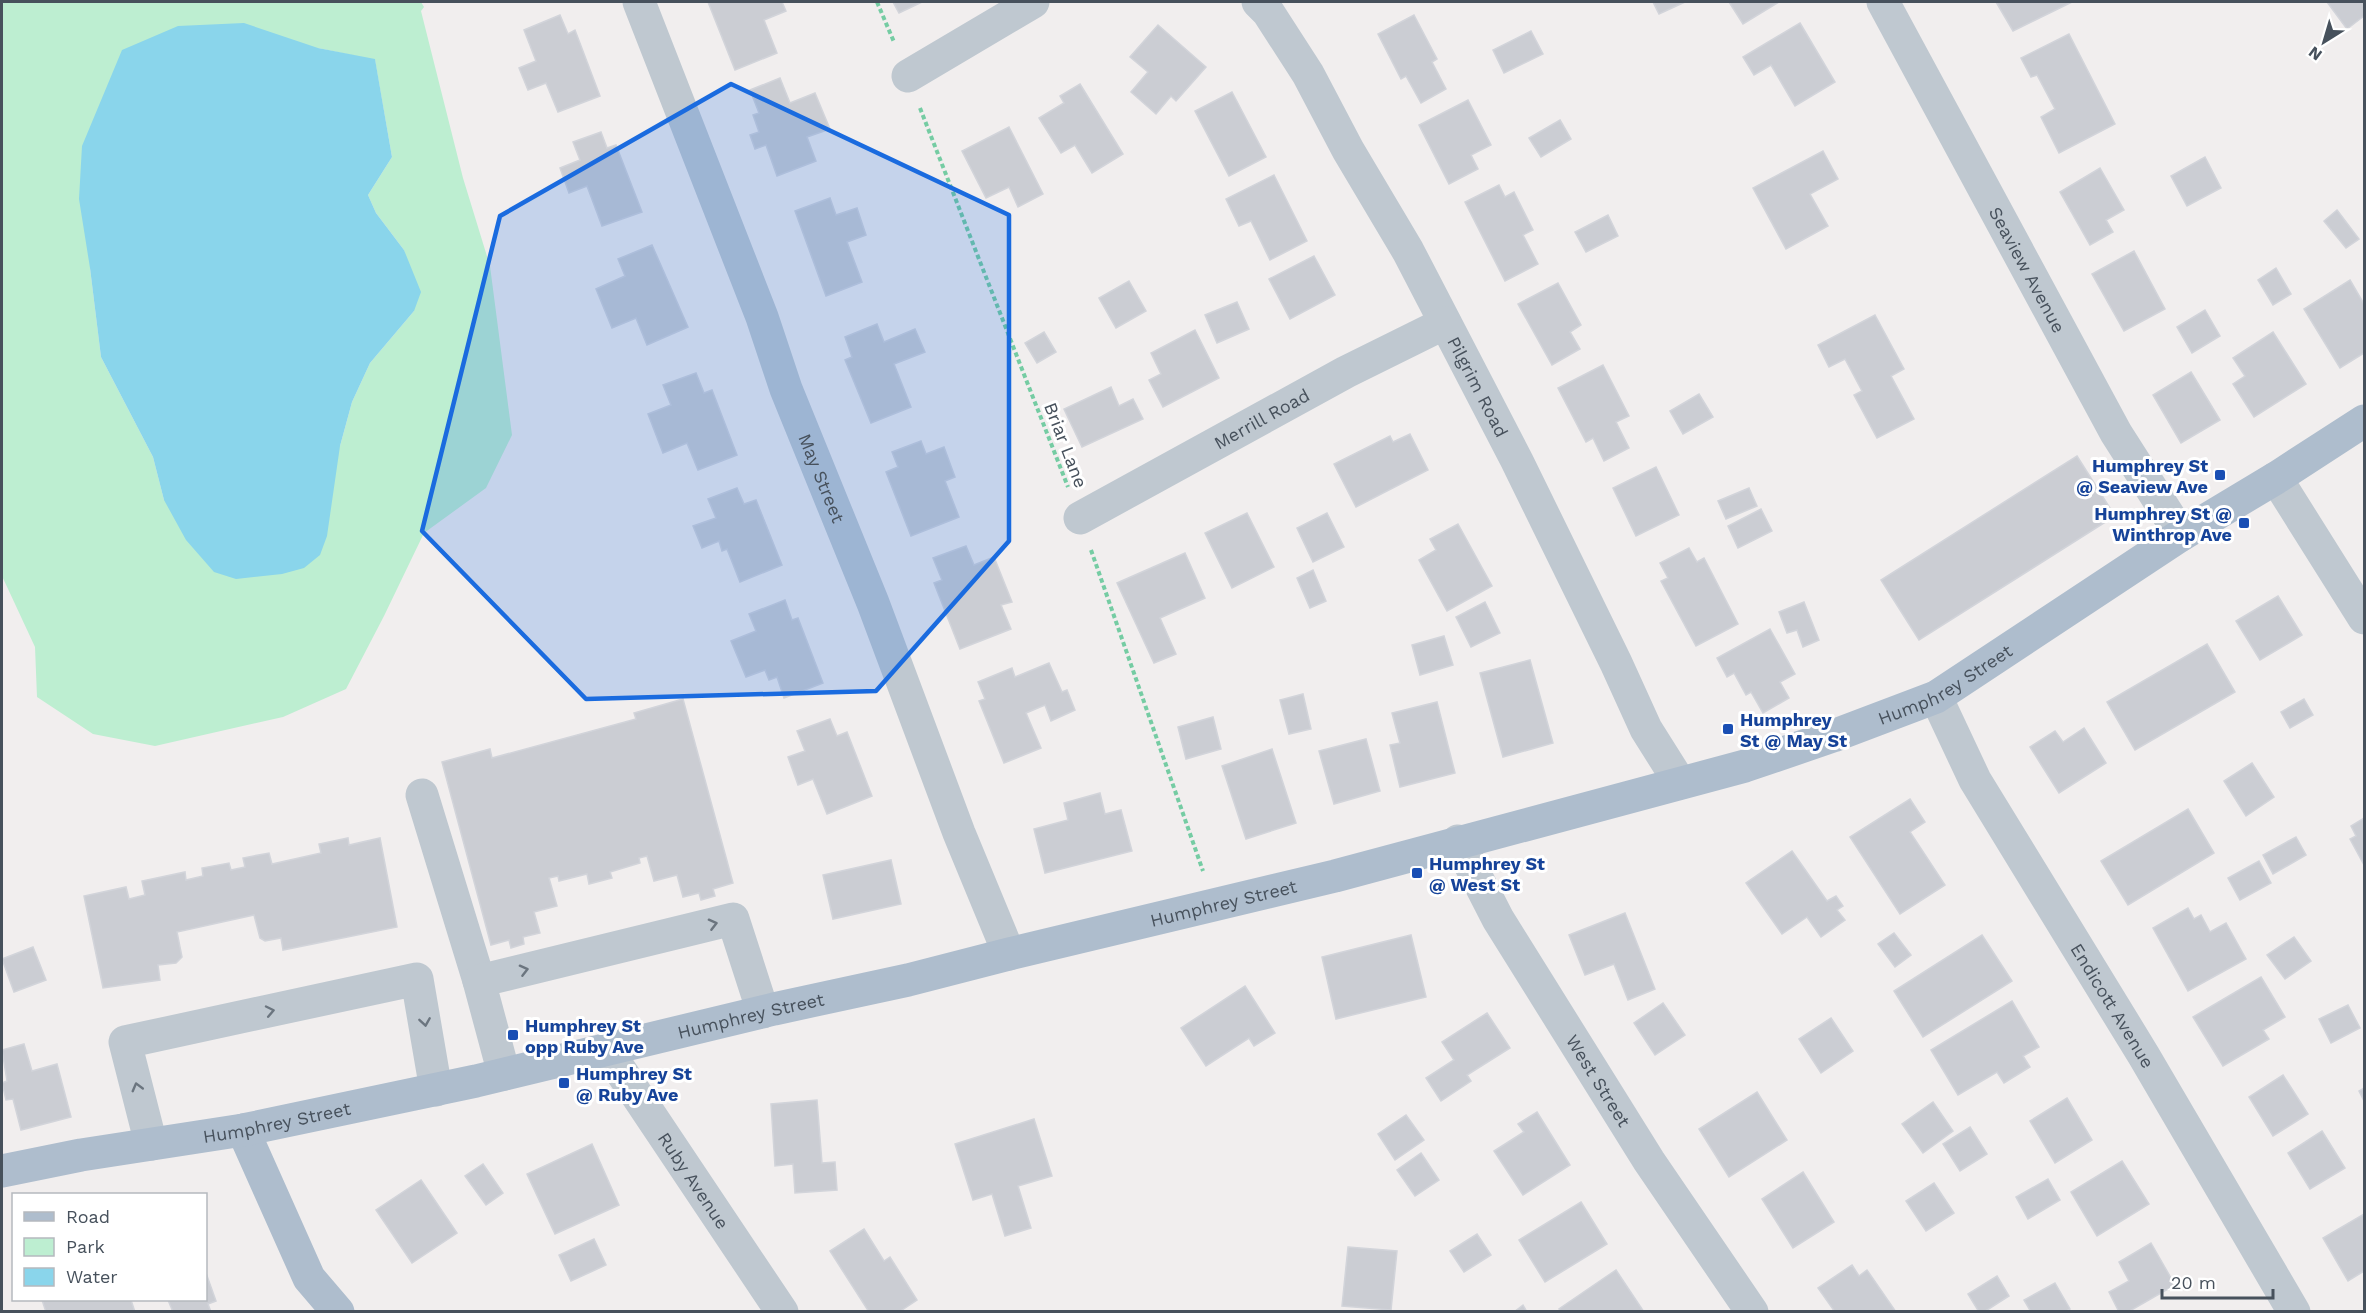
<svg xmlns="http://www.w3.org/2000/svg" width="2366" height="1313" viewBox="0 0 2366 1313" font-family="'Work Sans',sans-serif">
	<rect width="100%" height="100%" fill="#f1eeee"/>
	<path fill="#bdeed1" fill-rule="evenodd" d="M2 2H421L424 7 421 11 463 178 490 266 512 435 486 488 424 533 384 616 346 689 283 717 155 746 93 734 37 697 35 647 2 576ZM318 48 375 60 392 157 368 195 376 213 404 250 414 311 370 363 352 402 340 446 164 500 153 457 101 357 90 268Z"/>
	<path fill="#8ad5eb" d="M244 23 318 48 375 59 392 157 368 195 376 213 404 250 421 292 414 311 370 363 352 402 340 446 327 536 320 555 304 568 282 574 236 579 214 572 186 540 164 500 153 457 101 357 90 268 79 199 82 146 122 50 178 26Z"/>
	<g fill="#cbcdd3" stroke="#d2d4da" stroke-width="1.5">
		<path d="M708 2H782L786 11 764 20 777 53 735 70Z"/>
		<path d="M893 2H922L899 13Z"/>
		<path d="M1653 2H1685L1659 14Z"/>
		<path d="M1729 2H1779L1743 24Z"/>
		<path d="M1996 2H2072L2013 31Z"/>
		<path d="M2327 2H2364V16L2347 29Z"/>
		<path d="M560 15 568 34 575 30 600 96 558 112 546 83 528 90 519 68 536 61 524 30Z"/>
		<path d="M1414 15 1437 59 1432 62 1446 89 1421 103 1406 76 1401 79 1378 34Z"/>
		<path d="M1800 23 1835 82 1795 106 1771 65 1754 75 1743 57Z"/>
		<path d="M1158 25 1206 67 1176 101 1171 96 1156 114 1131 92 1148 72 1130 57Z"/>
		<path d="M1531 31 1543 54 1504 73 1493 50Z"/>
		<path d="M2069 34 2115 124 2059 153 2041 117 2055 109 2037 75 2031 77 2021 58Z"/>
		<path d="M780 78 790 103 815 93 830 129 807 137 816 161 777 176 766 145 755 149 750 135 759 132 753 115 759 113 750 90Z"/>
		<path d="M1080 84 1123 154 1092 173 1075 145 1061 153 1039 118 1064 103 1060 96Z"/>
		<path d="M1232 92 1266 157 1229 176 1195 111Z"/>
		<path d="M1468 100 1491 145 1471 155 1478 169 1449 184 1419 125Z"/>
		<path d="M1560 120 1571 139 1541 157 1529 138Z"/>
		<path d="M1009 127 1043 194 1018 207 1009 187 986 198 962 151Z"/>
		<path d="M601 132 607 148 616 145 642 212 602 226 587 186 569 193 560 168 580 160 573 142Z"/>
		<path d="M1823 151 1838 179 1810 194 1828 226 1786 249 1753 188Z"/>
		<path d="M2205 157 2221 188 2187 206 2171 176Z"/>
		<path d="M2100 168 2124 210 2106 220 2113 232 2090 245 2060 192Z"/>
		<path d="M1274 175 1307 241 1270 260 1251 221 1239 226 1226 199Z"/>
		<path d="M1499 185 1505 197 1514 192 1533 230 1523 235 1538 264 1505 281 1465 202Z"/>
		<path d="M830 198 836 215 857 208 866 235 847 242 862 282 826 296 795 211Z"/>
		<path d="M2337 210 2359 239 2346 248 2324 221Z"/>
		<path d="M1608 215 1618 236 1586 252 1575 232Z"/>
		<path d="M652 245 688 327 647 345 636 318 612 328 596 289 625 276 618 259Z"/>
		<path d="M2134 251 2165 309 2124 331 2092 274Z"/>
		<path d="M1314 256 1335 295 1290 319 1269 279Z"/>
		<path d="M2276 268 2291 294 2273 305 2258 280Z"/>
		<path d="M2350 280 2364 304V353L2340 368 2304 309Z"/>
		<path d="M1129 281 1146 311 1116 328 1099 298Z"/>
		<path d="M1558 283 1581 325 1570 332 1580 349 1552 365 1518 304Z"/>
		<path d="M1237 302 1249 329 1217 343 1205 315Z"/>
		<path d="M2205 310 2220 336 2192 353 2177 327Z"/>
		<path d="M1875 315 1904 369 1891 376 1914 419 1877 438 1854 395 1862 391 1845 359 1829 367 1818 345Z"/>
		<path d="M877 324 884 342 915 329 925 352 894 364 911 407 871 423 845 360 852 357 845 337Z"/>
		<path d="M1195 330 1219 378 1163 407 1149 380 1161 374 1151 353Z"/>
		<path d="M1044 332 1056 352 1037 363 1025 343Z"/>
		<path d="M2273 332 2306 384 2254 417 2233 384 2245 376 2233 358Z"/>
		<path d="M1603 365 1629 416 1616 422 1629 448 1604 461 1593 438 1586 442 1558 388Z"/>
		<path d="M2191 372 2220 420 2181 443 2153 395Z"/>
		<path d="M696 373 704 393 712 390 737 455 698 470 687 443 663 453 648 414 671 405 663 385Z"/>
		<path d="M1111 387 1119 406 1133 399 1143 419 1082 447 1064 409Z"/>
		<path d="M1699 394 1713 417 1683 434 1670 411Z"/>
		<path d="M1410 434 1428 470 1356 507 1334 464 1390 436 1393 442Z"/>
		<path d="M921 441 926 454 944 447 955 477 945 481 959 517 911 536 886 472 898 467 892 452Z"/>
		<path d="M2077 456 2115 516 1919 640 1881 580Z"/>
		<path d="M1656 467 1679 515 1636 536 1613 488Z"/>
		<path d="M737 488 744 504 756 500 782 565 740 582 727 549 722 551 719 541 702 548 693 526 716 518 708 499Z"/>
		<path d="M1749 488 1757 506 1726 519 1718 501Z"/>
		<path d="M1761 509 1772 531 1738 548 1728 526Z"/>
		<path d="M1247 513 1274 567 1232 588 1205 533Z"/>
		<path d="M1327 513 1344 547 1313 562 1297 528Z"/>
		<path d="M1458 524 1492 586 1447 611 1419 560 1436 550 1430 539Z"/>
		<path d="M966 546 974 565 994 557 1012 602 1001 605 1011 629 960 649 934 583 942 580 933 558Z"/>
		<path d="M1689 548 1697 562 1704 558 1738 624 1696 646 1661 581 1668 578 1660 563Z"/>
		<path d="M1185 553 1205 598 1160 618 1176 654 1154 663 1117 583Z"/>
		<path d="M1313 570 1326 601 1310 608 1297 578Z"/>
		<path d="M2278 596 2302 635 2260 660 2236 621Z"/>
		<path d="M785 600 792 620 798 618 823 683 784 698 777 677 769 680 765 670 746 677 731 641 756 631 749 614Z"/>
		<path d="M1485 602 1500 633 1471 647 1456 617Z"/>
		<path d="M1804 602 1819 640 1803 647 1797 630 1787 633 1779 612Z"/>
		<path d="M1770 629 1795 674 1780 682 1789 698 1763 713 1751 692 1746 695 1734 673 1727 677 1717 658Z"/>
		<path d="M1444 636 1453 665 1420 675 1412 645Z"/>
		<path d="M2207 644 2235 692 2135 750 2107 702Z"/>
		<path d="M1530 660 1553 743 1503 757 1480 673Z"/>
		<path d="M1049 663 1062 692 1067 690 1075 710 1051 721 1045 705 1026 713 1041 748 1004 763 979 701 985 699 978 682 1012 668 1015 677Z"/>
		<path d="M1303 694 1311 729 1289 734 1280 700Z"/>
		<path d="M683 699 733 883 713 889 715 896 701 900 699 893 683 897 677 875 654 881 647 856 639 858 640 863 610 872 612 878 589 884 587 874 559 881 558 876 549 878 557 906 534 912 540 933 523 937 524 944 511 948 509 940 491 945 442 762 490 749 492 758 636 719 634 713Z"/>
		<path d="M2304 699 2313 715 2290 728 2281 712Z"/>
		<path d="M1437 702 1455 773 1400 787 1390 745 1400 743 1392 713Z"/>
		<path d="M1213 717 1221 749 1186 759 1178 727Z"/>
		<path d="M830 719 837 736 847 732 872 796 827 814 813 779 798 785 788 757 805 751 797 731Z"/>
		<path d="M2084 728 2106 763 2059 793 2030 747 2055 731 2063 742Z"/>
		<path d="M1366 739 1380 791 1334 804 1319 751Z"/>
		<path d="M1272 749 1296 823 1246 839 1222 766Z"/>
		<path d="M2252 763 2274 797 2246 816 2224 781Z"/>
		<path d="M1100 793 1105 814 1121 810 1132 851 1045 873 1034 829 1068 820 1064 803Z"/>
		<path d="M1910 799 1925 822 1910 832 1945 885 1900 914 1850 837Z"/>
		<path d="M2188 809 2214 853 2128 905 2101 861Z"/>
		<path d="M2364 818V865L2350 839 2356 836 2351 826Z"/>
		<path d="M2296 837 2306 855 2273 874 2263 855Z"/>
		<path d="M348 838 349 845 380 838 397 927 283 950 281 938 265 941 260 938 254 915 177 932 182 957 176 963 158 965 160 980 103 988 84 896 126 887 129 899 145 895 142 881 185 872 186 880 203 876 202 868 229 863 231 870 245 867 243 858 269 853 272 864 321 853 319 844Z"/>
		<path d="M1792 851 1827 901 1836 896 1843 906 1837 910 1845 920 1821 937 1807 917 1782 934 1746 883Z"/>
		<path d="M891 860 901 904 833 919 823 875Z"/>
		<path d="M2259 861 2271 883 2240 900 2228 878Z"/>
		<path d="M2188 908 2194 919 2201 915 2210 932 2226 923 2246 959 2188 991 2153 928Z"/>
		<path d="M1625 913 1655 989 1628 1000 1614 964 1585 975 1569 935Z"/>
		<path d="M1894 933 1911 955 1895 967 1878 944Z"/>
		<path d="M1411 935 1426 997 1336 1019 1322 957Z"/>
		<path d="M1982 935 2012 981 1923 1037 1894 991Z"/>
		<path d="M2294 937 2311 961 2285 979 2267 955Z"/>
		<path d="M33 947 46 980 14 992 2 959Z"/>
		<path d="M2261 977 2285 1017 2263 1030 2269 1039 2223 1066 2193 1017Z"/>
		<path d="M1245 986 1275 1033 1254 1046 1249 1038 1206 1066 1181 1028Z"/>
		<path d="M2012 1001 2039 1047 2023 1056 2030 1067 2004 1083 1997 1072 1958 1095 1931 1050Z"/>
		<path d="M1663 1003 1685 1035 1655 1055 1634 1023Z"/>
		<path d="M2348 1005 2360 1028 2331 1043 2319 1019Z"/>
		<path d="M1487 1013 1510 1048 1467 1075 1471 1081 1441 1101 1426 1078 1454 1060 1442 1042Z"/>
		<path d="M1831 1018 1853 1051 1821 1073 1799 1039Z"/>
		<path d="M24 1044 32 1071 57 1064 71 1117 21 1130 13 1099 6 1100 2 1083 7 1081 2 1050Z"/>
		<path d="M2283 1075 2308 1114 2273 1136 2249 1097Z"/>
		<path d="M2364 1088V1101L2359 1091Z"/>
		<path d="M1757 1092 1787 1140 1729 1177 1699 1129Z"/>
		<path d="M2067 1098 2092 1140 2055 1163 2030 1121Z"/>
		<path d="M817 1100 822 1163 835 1162 837 1190 795 1193 793 1164 775 1166 771 1104Z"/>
		<path d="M1933 1102 1953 1131 1923 1153 1902 1124Z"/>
		<path d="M1537 1112 1570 1165 1523 1195 1494 1151 1524 1132 1518 1124Z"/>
		<path d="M1406 1115 1424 1140 1395 1160 1378 1134Z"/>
		<path d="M1034 1119 1052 1176 1018 1186 1031 1228 1005 1236 992 1194 973 1200 955 1144Z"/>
		<path d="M1970 1127 1987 1154 1960 1171 1943 1144Z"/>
		<path d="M2322 1131 2345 1168 2310 1189 2288 1153Z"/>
		<path d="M592 1144 619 1205 555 1234 527 1174Z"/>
		<path d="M1421 1153 1439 1180 1415 1196 1397 1170Z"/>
		<path d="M2122 1161 2149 1204 2097 1236 2071 1192Z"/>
		<path d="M483 1164 503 1193 486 1205 465 1176Z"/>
		<path d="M1803 1172 1834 1222 1793 1248 1762 1199Z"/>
		<path d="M2048 1179 2060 1200 2028 1219 2016 1197Z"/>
		<path d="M421 1180 457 1233 412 1263 376 1210Z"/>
		<path d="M1934 1183 1954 1213 1926 1231 1906 1201Z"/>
		<path d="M1581 1202 1607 1244 1545 1282 1519 1240Z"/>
		<path d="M2364 1214V1271L2348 1281 2323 1238Z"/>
		<path d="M864 1229 884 1261 890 1257 917 1300 899 1312H869L830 1251Z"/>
		<path d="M1477 1234 1491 1255 1464 1272 1450 1251Z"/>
		<path d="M594 1239 606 1265 571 1281 559 1255Z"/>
		<path d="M2151 1243 2175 1285 2128 1312H2119L2109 1292 2129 1281 2119 1262Z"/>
		<path d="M1348 1247 1397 1251 1391 1310 1342 1306Z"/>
		<path d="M1852 1265 1859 1276 1867 1270 1896 1312H1835L1818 1288Z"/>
		<path d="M1616 1270 1644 1312H1561L1559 1309Z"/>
		<path d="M206 1273 216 1301 208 1304 211 1312H173L168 1300H206Z"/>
		<path d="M1997 1276 2009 1296 1984 1312H1979L1968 1294Z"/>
		<path d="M2055 1283 2070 1309 2065 1312H2031L2024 1300Z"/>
		<path d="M42 1300H131L135 1312H46Z"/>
		<path d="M1523 1305 1527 1312H1514Z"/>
	</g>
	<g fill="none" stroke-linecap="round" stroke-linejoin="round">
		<g stroke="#75cca3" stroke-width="4" stroke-dasharray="4.5 3" stroke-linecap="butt">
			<path d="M877 2 894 42"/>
			<path d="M920 108 1068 487"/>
			<path d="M1091 550 1203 871"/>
		</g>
		<g stroke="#bfc8d0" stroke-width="33">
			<path id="s1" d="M639 2 762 317 786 389 873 603 959 833 1009 954"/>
			<path id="s2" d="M1258 2 1268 12 1308 74 1348 150 1408 251 1517 461 1616 663 1646 729 1680 783"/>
			<path id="s3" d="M1883 2 2116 433 2181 535"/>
			<path d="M908 76 1033 2"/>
			<path d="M2276 478 2364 618"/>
			<path id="s4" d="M1080 518 1346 372 1445 323"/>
			<path id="s5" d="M1936 697 1975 780 2144 1056 2294 1312"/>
			<path d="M422 795 479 981"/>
			<path id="s6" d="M1458 841 1498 919 1649 1161 1752 1312"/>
			<path id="s7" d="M606 1049 782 1312"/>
			<path d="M504 1074 479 981 733 919 763 1012"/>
			<path d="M151 1144 125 1042 417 979 436 1090"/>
		</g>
		<g stroke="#aebdcd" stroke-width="33">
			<path d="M243 1130 309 1278 338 1312"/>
			<path id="s8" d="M2 1171 81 1155 243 1130 476 1081 774 1009 908 980 1009 954 1335 876 1745 766 1833 736 1936 697 2181 535 2276 478 2364 421"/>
		</g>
	</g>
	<defs><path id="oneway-chevron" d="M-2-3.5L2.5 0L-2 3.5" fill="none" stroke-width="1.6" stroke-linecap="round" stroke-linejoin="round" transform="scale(1.5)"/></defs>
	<g stroke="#6b757f">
		<use href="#oneway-chevron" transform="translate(713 924) rotate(-14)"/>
		<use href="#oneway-chevron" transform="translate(524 970) rotate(-14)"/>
		<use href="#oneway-chevron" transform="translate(270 1011) rotate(-12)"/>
		<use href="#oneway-chevron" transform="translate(425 1022) rotate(81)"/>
		<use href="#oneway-chevron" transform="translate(137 1087) rotate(-105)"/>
	</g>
	<path fill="#1a6bdf" fill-opacity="0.2" stroke="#1a6bdf" stroke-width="4.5" stroke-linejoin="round" d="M731 84 1009 215V541L876 691 586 699 422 531 500 216Z"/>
	<g fill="#1a4fb4" stroke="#fff" stroke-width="2">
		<rect x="2214" y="469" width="12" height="12" rx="3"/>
		<rect x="2238" y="517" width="12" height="12" rx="3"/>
		<rect x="1722" y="723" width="12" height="12" rx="3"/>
		<rect x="1411" y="867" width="12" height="12" rx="3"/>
		<rect x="507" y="1029" width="12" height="12" rx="3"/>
		<rect x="558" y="1077" width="12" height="12" rx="3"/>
	</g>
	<g text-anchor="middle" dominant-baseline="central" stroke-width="6" stroke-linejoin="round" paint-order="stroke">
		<g font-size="18" fill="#47515c" stroke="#fff">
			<text stroke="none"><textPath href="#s3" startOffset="304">Seaview Avenue</textPath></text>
			<text stroke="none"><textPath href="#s2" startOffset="444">Pilgrim Road</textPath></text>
			<text stroke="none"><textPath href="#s4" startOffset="207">Merrill Road</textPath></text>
			<text transform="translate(1066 445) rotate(69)">Briar Lane</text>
			<text stroke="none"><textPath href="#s1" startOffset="510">May Street</textPath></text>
			<text stroke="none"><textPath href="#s8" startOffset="2007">Humphrey Street</textPath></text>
			<text stroke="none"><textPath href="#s8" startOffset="1251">Humphrey Street</textPath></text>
			<text stroke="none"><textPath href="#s5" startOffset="356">Endicott Avenue</textPath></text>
			<text stroke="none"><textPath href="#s8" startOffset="765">Humphrey Street</textPath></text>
			<text stroke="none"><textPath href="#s6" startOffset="278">West Street</textPath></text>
			<text stroke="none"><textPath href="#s8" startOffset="279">Humphrey Street</textPath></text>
			<text stroke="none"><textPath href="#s7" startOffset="158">Ruby Avenue</textPath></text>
		</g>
		<g font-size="18" font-weight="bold" fill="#164399" stroke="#fff" text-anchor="start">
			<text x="2208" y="465" text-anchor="end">Humphrey St<tspan x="2208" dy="21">@ Seaview Ave</tspan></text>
			<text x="2232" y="513" text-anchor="end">Humphrey St @<tspan x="2232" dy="21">Winthrop Ave</tspan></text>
			<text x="1740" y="719">Humphrey<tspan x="1740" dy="21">St @ May St</tspan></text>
			<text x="1429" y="863">Humphrey St<tspan x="1429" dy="21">@ West St</tspan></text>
			<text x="525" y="1025">Humphrey St<tspan x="525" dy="21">opp Ruby Ave</tspan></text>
			<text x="576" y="1073">Humphrey St<tspan x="576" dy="21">@ Ruby Ave</tspan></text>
		</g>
	</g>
	<rect width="2366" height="1313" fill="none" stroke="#47515c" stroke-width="6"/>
	<rect x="12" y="1193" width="195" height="108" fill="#ffffff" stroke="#b5b9be" stroke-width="1.5"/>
	<rect x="24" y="1212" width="30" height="9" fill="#aebdcd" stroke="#b5b9be" stroke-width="1.5"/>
	<text x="66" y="1223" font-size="18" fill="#47515c">Road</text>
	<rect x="24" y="1238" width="30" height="18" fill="#bdeed1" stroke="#b5b9be" stroke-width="1.5"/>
	<text x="66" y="1253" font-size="18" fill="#47515c">Park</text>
	<rect x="24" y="1268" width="30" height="18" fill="#8ad5eb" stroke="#b5b9be" stroke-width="1.5"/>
	<text x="66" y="1283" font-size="18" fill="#47515c">Water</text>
	<g transform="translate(2324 42) rotate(217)" stroke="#ffffff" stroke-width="4.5" paint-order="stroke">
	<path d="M0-4.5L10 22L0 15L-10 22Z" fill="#47515c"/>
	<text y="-9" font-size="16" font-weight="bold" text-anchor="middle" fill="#47515c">N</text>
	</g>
	<path d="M2162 1289v9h111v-9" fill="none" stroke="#47515c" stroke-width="3"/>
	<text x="2171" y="1289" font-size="18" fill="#47515c" stroke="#ffffff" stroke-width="4.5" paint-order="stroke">20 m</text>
</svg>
